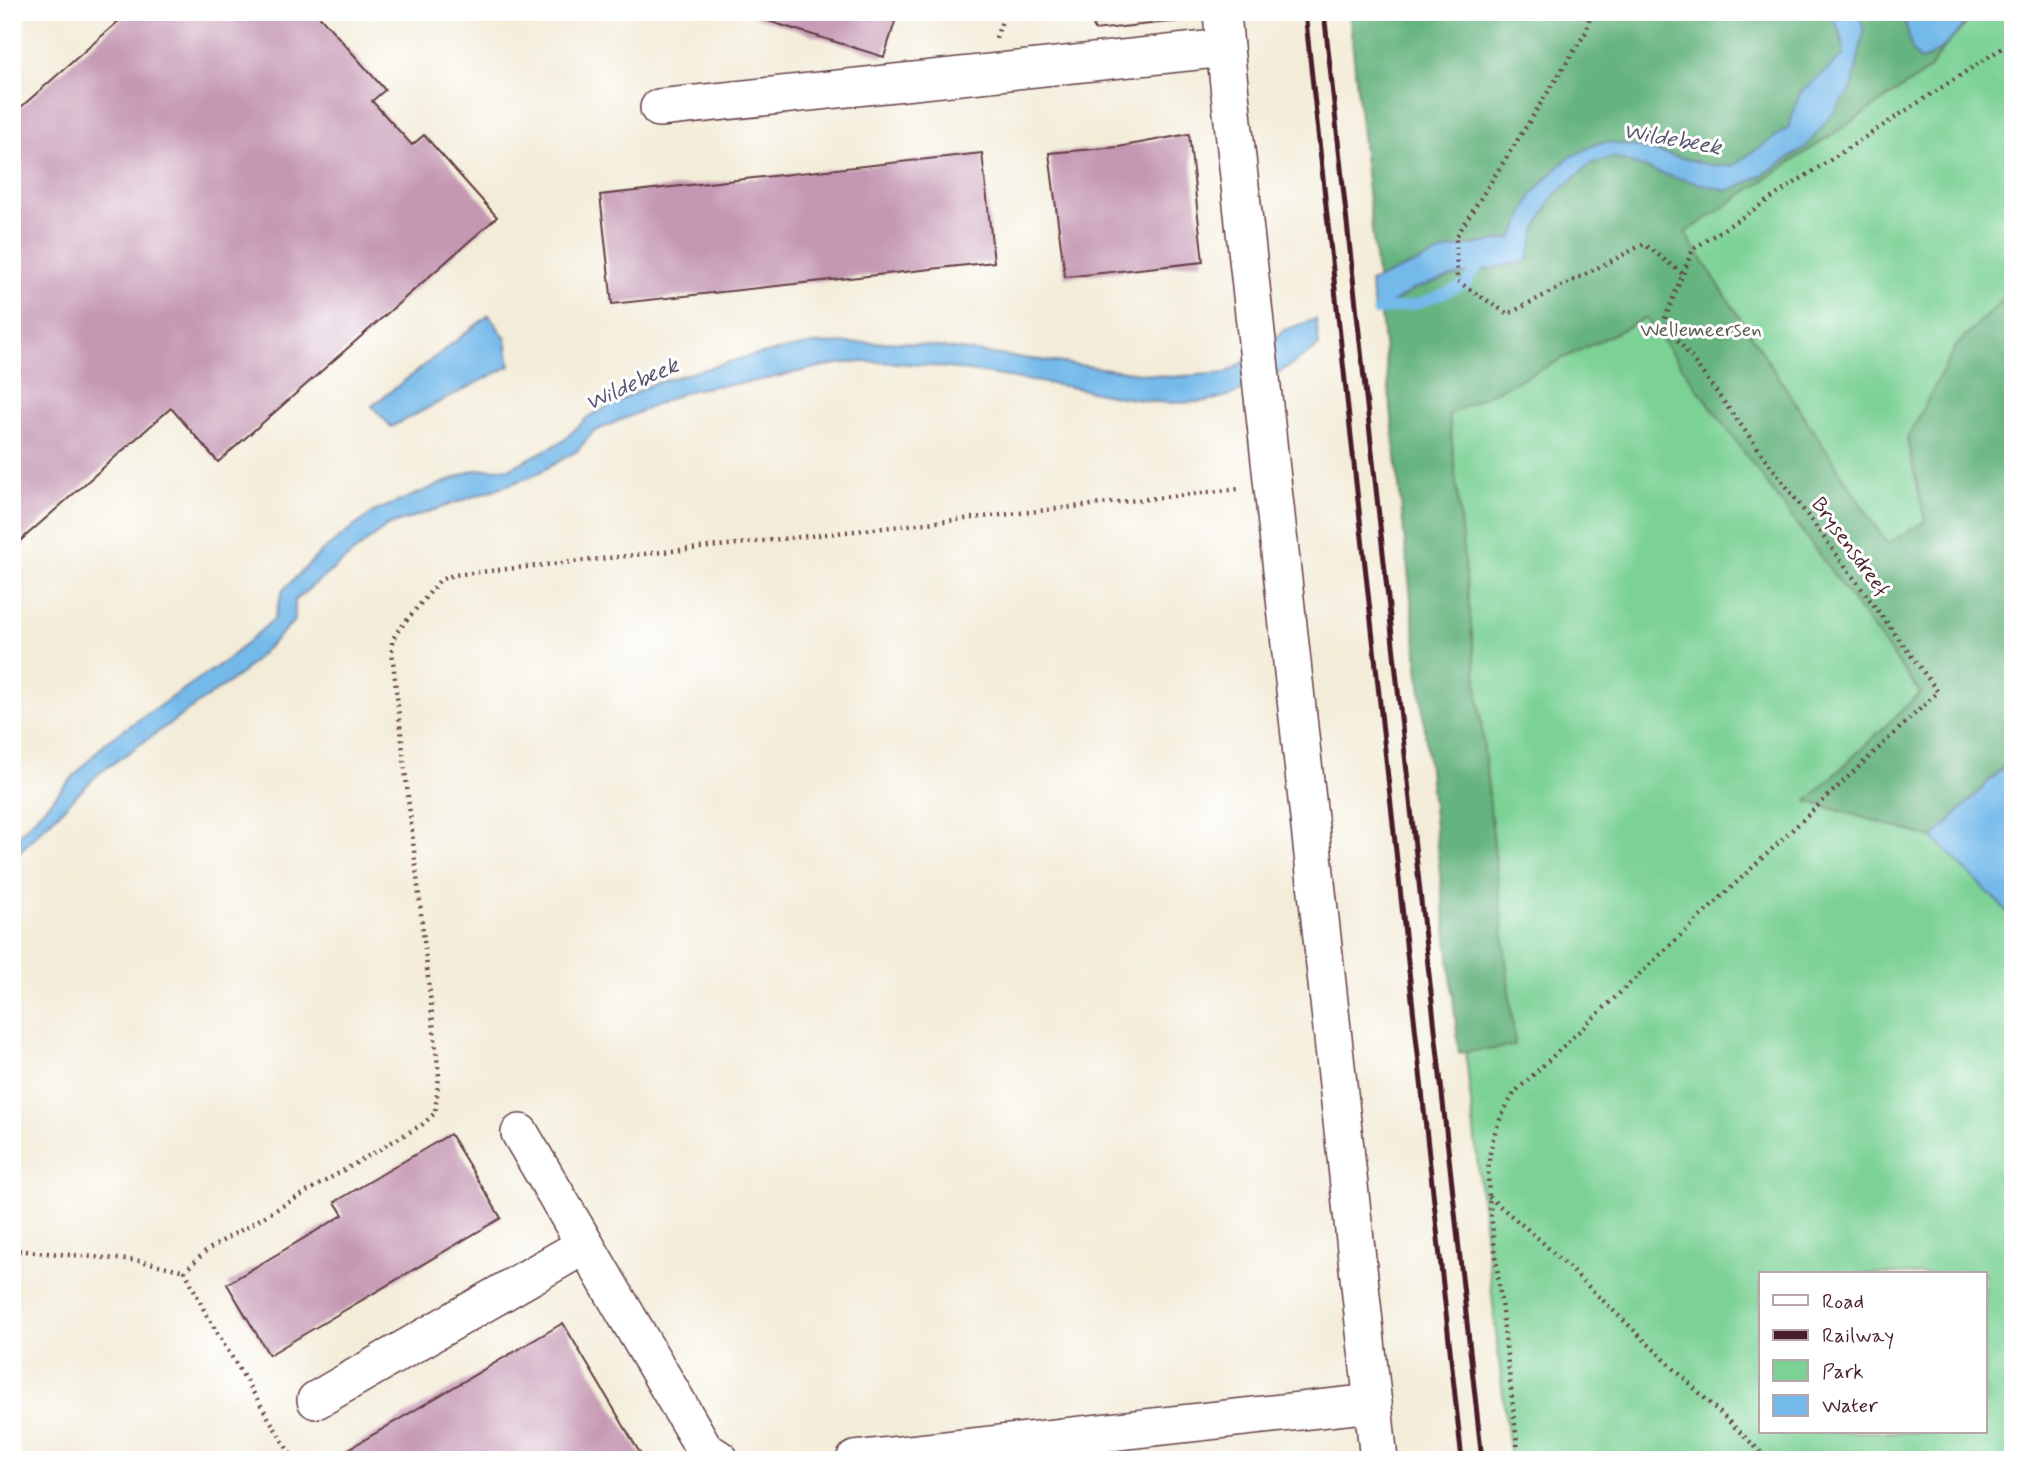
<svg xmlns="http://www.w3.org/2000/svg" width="2025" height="1472" viewBox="0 0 2025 1472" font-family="Mynerve,sans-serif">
	<rect width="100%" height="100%" fill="#fff"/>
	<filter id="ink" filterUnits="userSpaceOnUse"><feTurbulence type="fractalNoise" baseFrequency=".0143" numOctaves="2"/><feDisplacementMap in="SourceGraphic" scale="14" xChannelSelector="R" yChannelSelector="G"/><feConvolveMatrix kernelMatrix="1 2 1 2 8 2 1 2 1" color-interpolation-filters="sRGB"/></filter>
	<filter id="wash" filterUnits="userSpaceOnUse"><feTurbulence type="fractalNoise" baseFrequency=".00686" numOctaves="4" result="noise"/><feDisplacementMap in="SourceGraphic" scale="28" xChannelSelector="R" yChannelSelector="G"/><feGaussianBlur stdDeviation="1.57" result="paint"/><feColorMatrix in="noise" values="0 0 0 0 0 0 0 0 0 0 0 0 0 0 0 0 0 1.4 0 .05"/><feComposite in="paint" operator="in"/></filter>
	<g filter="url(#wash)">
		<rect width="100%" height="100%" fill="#f3ecd8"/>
		<path fill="#7cd195" stroke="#637860" stroke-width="2" fill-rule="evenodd" d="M1352 12H2013V1460H1510ZM1761 1274H1985V1432H1761Z"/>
		<path fill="#65b37e" stroke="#586954" stroke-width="2" d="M1349 12H1978L1947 44 1929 70 1685 233 1887 544 1925 521 1907 439 1956 346 2013 289V757L1933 838 1807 801 1920 693 1646 318 1449 414 1515 1046 1459 1053Z"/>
		<g fill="#73b9ea" stroke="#5e6c8a" stroke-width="2">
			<path d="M1831 12H1859L1864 31 1852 89 1805 148 1759 177 1728 191 1666 175 1614 157 1590 164 1553 197 1537 227 1528 261 1450 277 1414 289 1375 315 1370 282 1450 249 1513 238 1532 195 1547 178 1568 158 1596 144 1610 142 1633 146 1710 165 1732 166 1788 128 1800 93 1844 55 1841 35Z"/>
			<path d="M1903 12H1936V17H1942L1945 12H1970C1961 31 1941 55 1920 60L1912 50Z"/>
			<path d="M489 315 506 339 510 366 391 427 372 406Z"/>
			<path d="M1316 319 1319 346C1288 368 1254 391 1216 399 1163 411 1105 392 1052 384 992 375 928 362 867 362 828 362 790 375 751 382 727 386 701 385 678 395L593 432 577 451 531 477 387 526 295 600V620L242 673 98 774 12 859V842L106 742 228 659 274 619 283 590 320 553 373 512 474 470 511 468 563 441 588 417 652 384 746 357 813 344 900 342 1171 377 1226 373 1263 350 1284 330Z"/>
			<path d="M2013 757V917L1933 838Z"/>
		</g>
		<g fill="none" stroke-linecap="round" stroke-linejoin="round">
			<path stroke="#73b9ea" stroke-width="10" d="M1377 311 1418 304 1466 284 1481 261"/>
		</g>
		<g id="blocks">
			<g fill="#c497b2">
				<path d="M129 12H316L385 90 372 101 412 145 424 135 497 217 218 462 171 408 12 548V115Z"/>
				<path d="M754 12H898L884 57 752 16Z"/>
				<path d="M1092 12H1177L1178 21 1094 30Z"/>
				<path d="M1189 134 1203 262 1065 277 1049 153 1118 147Z"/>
				<path d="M982 153 994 262 612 304 600 195Z"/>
				<path d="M450 1134 501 1218 269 1355 227 1284 343 1215 335 1202Z"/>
				<path d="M563 1323 644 1460H330Z"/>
			</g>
		</g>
	</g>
	<g filter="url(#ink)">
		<use href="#blocks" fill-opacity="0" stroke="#633e45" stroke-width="2"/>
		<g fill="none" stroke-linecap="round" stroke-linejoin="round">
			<g stroke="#633e45" stroke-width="40">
				<g id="minor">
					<path d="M1225 48 1379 1460"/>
					<path d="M659 108 1225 48 1222 12"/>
					<path d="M520 1133 705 1450 720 1460"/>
					<path d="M316 1400 585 1245"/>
					<path d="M855 1460 1373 1403"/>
				</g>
			</g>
			<g stroke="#633e45" stroke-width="4.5" stroke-dasharray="2 5" stroke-linecap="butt">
				<path d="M1591 12 1586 32 1456 237 1457 281 1508 314 1644 244 1683 274"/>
				<path d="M996 38 1005 12"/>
				<path d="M1489 1197 1540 1240 1769 1460"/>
				<path d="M12 1250 141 1261 185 1271"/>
				<path d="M294 1460 206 1314 185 1271 207 1250 423 1124 435 1113 439 1076 392 652V640L398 631 440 580 453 575 1238 489"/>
				<path d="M1519 1460 1489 1197C1486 1153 1492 1129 1515 1092L1938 692 1664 321 1693 249 2013 41"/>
			</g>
			<use href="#minor" stroke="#fff" stroke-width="37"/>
			<g stroke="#4a1f2b" stroke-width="5">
				<path d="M1305 12 1462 1460"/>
				<path d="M1324 12 1482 1460"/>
			</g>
		</g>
	</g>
	<g text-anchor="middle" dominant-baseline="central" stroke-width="6" stroke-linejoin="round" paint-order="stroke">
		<g font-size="21" fill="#5c5d50" stroke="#fff">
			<text x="1701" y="330">Wellemeersen</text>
		</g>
		<g font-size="21" fill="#4a1f2b" stroke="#fff">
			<text transform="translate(1850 547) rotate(54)">Brysensdreef</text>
		</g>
		<g font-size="23" font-style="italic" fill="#58556e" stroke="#fff">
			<text transform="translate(1672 140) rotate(10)">Wildebeek</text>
			<text transform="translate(632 385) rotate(-24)">Wildebeek</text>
		</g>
	</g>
	<rect width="2025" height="1472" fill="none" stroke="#fff" stroke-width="42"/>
	<rect x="1759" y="1272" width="228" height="161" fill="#ffffff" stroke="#b7a5aa" stroke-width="2"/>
	<rect x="1773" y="1295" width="35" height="10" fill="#ffffff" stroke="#b7a5aa" stroke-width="2"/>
	<text x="1822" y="1308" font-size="21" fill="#4a1f2b">Road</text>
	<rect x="1773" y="1330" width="35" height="10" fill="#4a1f2b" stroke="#b7a5aa" stroke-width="2"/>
	<text x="1822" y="1342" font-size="21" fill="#4a1f2b">Railway</text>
	<rect x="1773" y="1360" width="35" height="21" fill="#7cd195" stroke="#b7a5aa" stroke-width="2"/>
	<text x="1822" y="1378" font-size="21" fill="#4a1f2b">Park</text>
	<rect x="1773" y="1395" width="35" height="21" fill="#73b9ea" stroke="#b7a5aa" stroke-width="2"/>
	<text x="1822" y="1412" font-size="21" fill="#4a1f2b">Water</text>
</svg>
